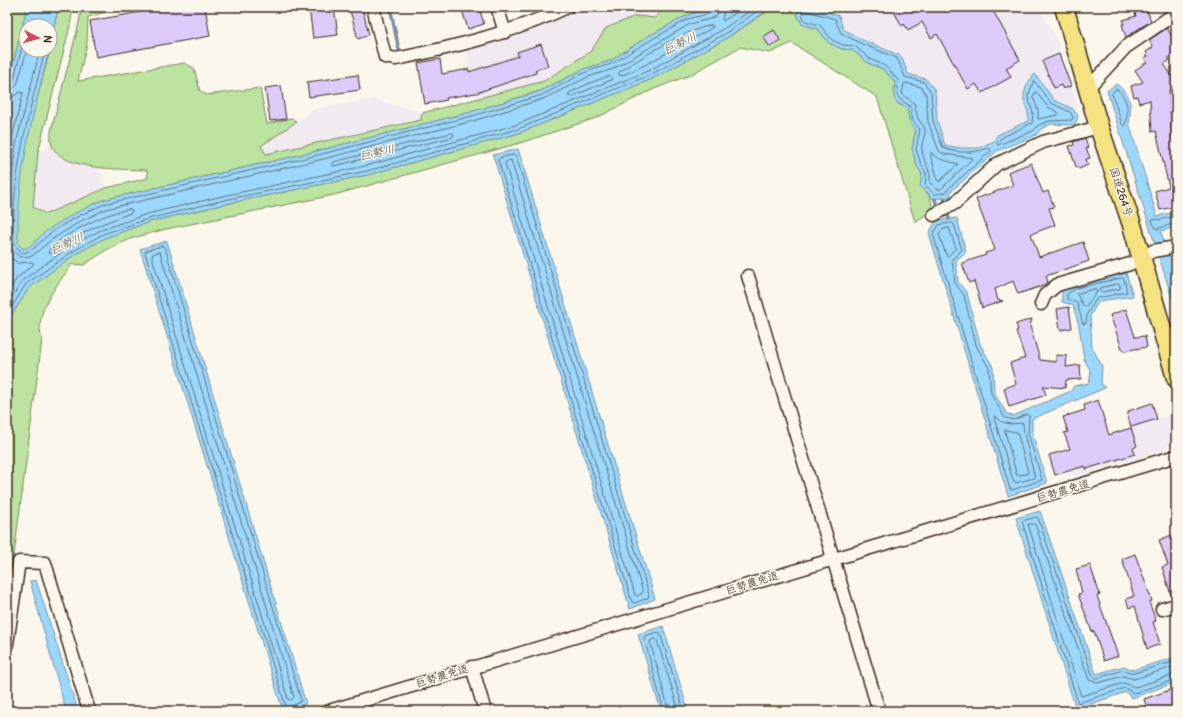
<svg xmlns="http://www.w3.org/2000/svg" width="1183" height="718" viewBox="0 0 1183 718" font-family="Pangolin,'Klee One',sans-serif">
	<rect width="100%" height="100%" fill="#fbf7ec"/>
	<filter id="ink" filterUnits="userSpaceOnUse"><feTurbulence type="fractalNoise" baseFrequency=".025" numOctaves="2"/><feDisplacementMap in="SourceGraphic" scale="8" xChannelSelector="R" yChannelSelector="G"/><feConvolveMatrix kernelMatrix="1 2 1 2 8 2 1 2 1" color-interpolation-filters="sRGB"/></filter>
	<g filter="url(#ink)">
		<g fill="#f2eaf1">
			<path d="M579 7H664L656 18 636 16 606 28 591 51 544 81 477 100 465 50 508 37Z"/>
			<path d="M809 7H1040L1057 42 1078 106 1073 109 1055 100 1035 74 1029 77 1023 98 1029 112 1028 121 997 133 993 139 978 146 961 147 945 143 937 118 935 89 926 77 907 72 900 54 863 39 843 28 838 14 823 8Z"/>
			<path d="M374 99 422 113 421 119 266 154 261 146 314 109Z"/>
			<path d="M52 146 61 158 99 169 106 188 46 214 33 207 38 152Z"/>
			<path d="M1171 414 1175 427 1170 443 1164 450 1073 477 1064 446Z"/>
		</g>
		<g fill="#bce39f" stroke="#7c865e">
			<path d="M7 7H27L7 89Z"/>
			<path d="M58 7H73L70 26 38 152 33 207 46 214 106 188 148 178 147 170C123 169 63 171 52 146 50 142 51 135 51 131L78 27 82 7H123L88 17 87 43 78 81 184 63 194 68 200 91 207 95 260 88 267 124 292 118 296 122 261 146 266 154 421 120 422 113 544 81 591 51 606 28 636 16 655 18 664 7H713L686 16 647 37 610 61 584 69 540 91 471 112 313 152 103 200 77 213 45 233 29 247 14 256 11 197 50 50Z"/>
			<path d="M774 7H801L797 14 802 24 818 29 829 43 842 49 853 50 868 63 883 69 895 82 898 104 907 108 910 123 916 130 913 143 917 166 922 174 921 187C930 194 931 199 933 210L915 222 877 97 792 43 770 53 740 47 690 75 654 89 596 118 520 143 334 195 166 229 133 238 108 249 84 265 72 264C57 286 33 312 42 340L7 608V328L11 316 29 288 74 255 105 238 149 222 225 204 367 175 519 133 652 79 725 39Z"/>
		</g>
		<g fill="#9cd8fd" stroke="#7592a4">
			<path d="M27 7H58L50 47V26H26V50H49C33 116 16 175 18 244L23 249C33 247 37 238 45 232 63 219 83 209 103 200L313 152 471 112 541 91 584 69 610 61 647 37 686 16 713 7H766L768 10 725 39 652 79 519 133 367 175 225 204 149 222 105 238 74 255 29 288 11 316 7 328V89Z"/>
			<path d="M801 7 823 10 839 16 843 29 863 40 901 56 908 74 926 79 935 90 937 120 945 145 961 148H978L994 141 997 135 1028 121C1029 112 1026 108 1024 99 1023 92 1029 78 1035 74L1054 100 1073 109 1078 116 1075 125 1051 124 1041 129 1036 135 997 151 950 192 951 197 932 199 929 194 920 187 922 174 917 166 912 149 916 130 910 123 907 108C892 101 893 98 895 82L883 69 868 63 853 50 842 49 829 43 818 29 802 24 797 14Z"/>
			<path d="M1116 84C1131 94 1132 107 1129 123L1157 216 1176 212V227L1161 231 1166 250 1176 267V297L1172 298 1107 91Z"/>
			<path d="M518 149 655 599 630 609 493 155Z"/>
			<path d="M957 218 966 252 956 260 958 282 967 293 980 344 993 367 994 393 1007 414 1013 416 1071 391 1074 386 1089 383 1091 372 1084 359 1079 326 1073 305 1062 302V291L1075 285 1126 273 1133 296 1099 301 1090 316 1092 347 1102 366 1101 383 1105 388 1032 419V432L1047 483 1008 496 929 233 936 221Z"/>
			<path d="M167 241 306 704 288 711H283L140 249Z"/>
			<path d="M1040 511 1096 674 1124 666 1133 670 1176 657V682L1132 698 1126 692 1076 709 1016 518Z"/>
			<path d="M36 580 78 711H66L30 581Z"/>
			<path d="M663 626 688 711H661L638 634Z"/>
		</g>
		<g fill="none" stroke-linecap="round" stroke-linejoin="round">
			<g stroke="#627077" stroke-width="1">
				<path d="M725 7 722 19 723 21 745 7"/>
				<path d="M804 10 835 19 841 33 862 44 897 58 905 77 924 82 931 92 933 121 943 148C959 154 974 153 989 148L991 151 948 189 945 193 934 194 925 185 926 173 921 164 916 149 920 129 913 121 910 106 901 100 897 95 898 80 885 66 870 59 855 46 843 45 832 40 820 25 805 21 802 14Z"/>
				<path d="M711 25 713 26 712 28 645 65 621 76 619 75V72C648 54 677 34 711 25Z"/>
				<path d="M40 50 16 144 8 210 9 247 20 257 32 256 51 240 81 221 106 209 315 161 473 121 543 99 588 77 613 69 690 24 713 18 718 13 719 7"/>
				<path d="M45 50C29 114 10 178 14 245L23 253C34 251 39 243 47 236 64 222 85 213 104 204L314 156 472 116 542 95 586 72 611 64 649 41 688 19 711 13 714 7"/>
				<path d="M610 76 612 78 611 80 571 97 568 96 569 93 590 83Z"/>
				<path d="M1034 81 1051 103 1070 112 1073 117 1072 120 1049 121 1039 125 1033 131 998 145 997 143 1001 138 1032 123 1033 112 1028 97Z"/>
				<path d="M906 83 921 87 926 94 928 122 939 151 944 154 973 158 941 189H937L930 183C931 168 924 164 922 150 921 142 926 135 925 128L918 119 914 103 902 94 904 84Z"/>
				<path d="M7 86 13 83 26 30"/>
				<path d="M1116 89C1128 95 1130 115 1124 126L1122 124 1112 94Z"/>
				<path d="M7 91 13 89 17 85 27 50"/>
				<path d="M1036 92 1048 107 1058 112V115L1038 119V110L1033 97Z"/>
				<path d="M7 97 14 96 20 92 23 93 11 142 7 169"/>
				<path d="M452 133 454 134 453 137 334 166 332 165 334 162Z"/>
				<path d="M931 153 940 159 958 164 939 182 937 180C937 169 929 159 931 153Z"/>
				<path d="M514 155 516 156 649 595 648 598 635 603 632 602 498 160 500 158Z"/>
				<path d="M511 160 643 592 638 596 635 595 505 164 506 162Z"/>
				<path d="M129 209 132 210 131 213C100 224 77 234 50 254L48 253C51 241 95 219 108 215 115 212 122 211 129 209Z"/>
				<path d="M1176 216 1159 220 1154 219 1152 221 1156 229 1176 223"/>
				<path d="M952 223 954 224 962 250 952 259 955 283 964 295 976 345 989 368 991 394 1005 418 1014 420 1027 414 1029 416 1028 433 1042 480 1012 490 1010 489 933 234 939 225Z"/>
				<path d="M949 228 956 248 947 257 939 235 942 230Z"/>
				<path d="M163 246 165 248 301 700 300 702 288 708 286 707 145 253 146 251Z"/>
				<path d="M160 252 294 697 291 700 288 699 152 257 153 254Z"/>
				<path d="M7 255 18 263 32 262 34 264 17 278 7 294"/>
				<path d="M1122 278 1124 279 1127 292 1097 298 1087 314 1086 323 1083 324 1077 303 1067 299V294L1077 288Z"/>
				<path d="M1118 284 1120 285V289L1101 292 1099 291 1100 288Z"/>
				<path d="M1095 289 1097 292 1086 306H1083L1077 294Z"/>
				<path d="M7 305 23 280 69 247 101 230 147 214 223 196 365 166 516 125 648 71 720 31 756 7"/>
				<path d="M7 315 26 284 72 252 103 234 148 219 224 200 367 171 518 129 650 75 723 35 763 7"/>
				<path d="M995 416 1002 422 1010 424 1023 423 1024 434 1035 478 1014 483 994 418Z"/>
				<path d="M1005 430 1017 432 1028 472 1027 474 1017 475Z"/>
				<path d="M1176 661 1134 673 1123 670 1098 678 1093 677 1038 518 1036 517 1022 521 1078 703 1125 688 1134 693 1176 679"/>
				<path d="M1176 666 1134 679 1123 676 1098 683 1089 680 1035 524H1028L1081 696 1124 683 1135 687 1176 674"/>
				<path d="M664 711 644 638 645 636 658 632 660 633 684 711"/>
				<path d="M669 711 650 641 655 638 657 640 679 711"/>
			</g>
			<g stroke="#7592a4" stroke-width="3.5">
				<path d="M390 7 399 50"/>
				<path d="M944 198 949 219"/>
				<path d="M935 199 938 209"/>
			</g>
		</g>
		<g fill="#decbfc" stroke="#3b2a1e">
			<path d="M169 7H205L210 36 96 57 90 21Z"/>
			<path d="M309 7H334L338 35 313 38Z"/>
			<path d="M349 7H362L369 35 358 39Z"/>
			<path d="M461 7H479L484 24 468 29Z"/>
			<path d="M899 7H991L1020 60 1006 68 1011 77 982 93 976 84 968 89 937 34 931 38 922 22 908 30 904 24 902 26 893 10Z"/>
			<path d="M1133 7H1146L1151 21 1126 37 1122 24H1124L1123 20 1136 16Z"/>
			<path d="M1167 28 1176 43V53L1168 58 1170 60 1164 64 1176 82V85L1169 90 1172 138 1176 136V200L1171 201 1172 207 1160 210 1155 191 1169 187 1156 131 1152 132 1150 100 1139 103 1137 96 1134 97 1131 86 1143 82 1135 70 1147 62 1144 58 1148 56 1146 52 1153 47 1149 40Z"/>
			<path d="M774 30 780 40 770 47 763 37Z"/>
			<path d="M541 44 548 66 535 70 536 73 476 93 446 98 447 100 425 104 418 63 440 59 442 74 469 69V72L518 56 517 52Z"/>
			<path d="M1059 54 1071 86 1063 89 1061 85 1054 88 1042 61Z"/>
			<path d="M358 75 360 90 309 97 307 82Z"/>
			<path d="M281 86 286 119 270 121 265 88Z"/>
			<path d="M1085 138 1088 148H1086L1090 158 1086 159 1088 165 1079 169 1078 167H1076L1069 146 1074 145 1073 142Z"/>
			<path d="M1031 163 1043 193 1048 191 1054 207 1049 208 1055 225 1031 234 1039 257 1083 242 1089 261 1046 276 1048 282 1039 288V287L1018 294 1013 281 995 289 998 300 1003 301 982 308 974 281 969 283 962 263 986 255 985 253 995 250 976 199 1013 185 1008 172Z"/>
			<path d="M1069 307 1072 328 1060 330 1057 309Z"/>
			<path d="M1126 309 1135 337 1145 336 1147 347 1123 351 1110 315Z"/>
			<path d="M1032 319 1030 326 1040 360 1056 362V355L1067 356 1066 367 1080 365 1081 379 1066 380 1065 388 1043 386 1046 395 1009 407 1004 388 1016 384 1010 363 1025 358 1016 331 1018 330 1016 324Z"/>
			<path d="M1098 400 1109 435 1131 428 1137 446 1133 448 1135 454 1086 469 1085 466 1055 475 1049 455 1070 449 1064 433 1068 432 1063 417 1085 410 1084 405Z"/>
			<path d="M1152 403 1157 419 1131 427 1127 414 1129 413 1128 411Z"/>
			<path d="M1172 535 1176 547V598H1172L1162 567 1168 565 1159 540Z"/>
			<path d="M1135 554 1152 601 1149 602 1156 621 1153 622 1160 644 1147 649 1135 606 1129 608 1126 599 1134 596 1122 559Z"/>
			<path d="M1090 565 1100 595 1097 596 1118 656 1104 661 1094 631 1092 632 1078 594 1082 593 1076 569Z"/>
			<path d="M1176 688V708L1167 711H1148L1144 699Z"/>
		</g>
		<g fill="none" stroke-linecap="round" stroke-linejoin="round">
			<g stroke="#3b2a1e" stroke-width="15">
				<g id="minor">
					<path d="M373 7 385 57 396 59C454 47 513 33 567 7"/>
					<path d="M497 7 505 32"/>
					<path d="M1088 88 1126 47 1176 13"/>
					<path d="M934 215 955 203 997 164 1043 142 1099 127"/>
					<path d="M748 276 879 711"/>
					<path d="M1041 304 1045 295 1057 285 1130 264 1153 251 1176 247"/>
					<path d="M1162 609 1176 605"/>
					<path d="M7 644 19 562 45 563 89 711"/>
					<path d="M472 667 485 711"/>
					<path d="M329 711 1176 456"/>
				</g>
			</g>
			<g stroke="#3b2a1e" stroke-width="21">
				<path id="highway" d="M1064 7 1099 127 1132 225 1176 378"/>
			</g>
			<use href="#minor" stroke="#fbf7ec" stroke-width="12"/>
			<use href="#highway" stroke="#f5e381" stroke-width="18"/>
		</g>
	</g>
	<g text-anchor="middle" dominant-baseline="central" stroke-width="3" stroke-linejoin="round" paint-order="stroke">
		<g font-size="11" fill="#3b2a1e" stroke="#fbf7ec">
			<text transform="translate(1121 192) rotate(72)">国道264号</text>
			<text transform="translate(1063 491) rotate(-16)">巨勢農免道</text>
			<text transform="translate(752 583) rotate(-17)">巨勢農免道</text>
			<text transform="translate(442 676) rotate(-17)">巨勢農免道</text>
		</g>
		<g font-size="12" font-style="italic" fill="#535656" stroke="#fbf7ec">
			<text transform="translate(680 44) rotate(-27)">巨勢川</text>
			<text transform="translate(377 153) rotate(-13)">巨勢川</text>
			<text transform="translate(67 244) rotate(-25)">巨勢川</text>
		</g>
	</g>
	<rect width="1183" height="718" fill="none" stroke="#fbf7ec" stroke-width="24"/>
	<rect x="12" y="12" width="1159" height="694" fill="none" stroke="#3b2a1e" stroke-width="1.5" filter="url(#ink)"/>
	<g transform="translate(38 38) rotate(96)"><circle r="19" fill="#fbf7ec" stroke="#aea59a"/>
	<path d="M0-3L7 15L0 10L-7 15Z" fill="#d1495b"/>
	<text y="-6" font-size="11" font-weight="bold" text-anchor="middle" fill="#3b2a1e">N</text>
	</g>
</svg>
